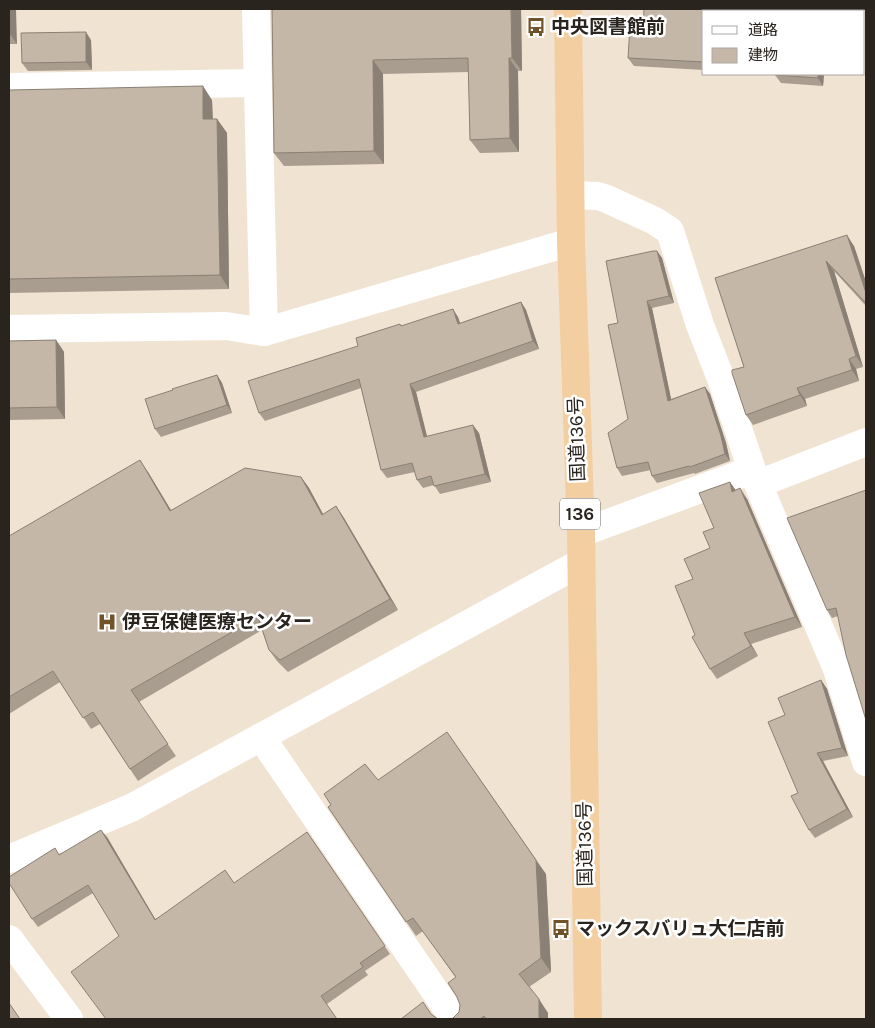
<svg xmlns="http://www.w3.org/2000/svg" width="875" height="1028" viewBox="0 0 875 1028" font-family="Karla,'Noto Sans JP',sans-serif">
	<rect width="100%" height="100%" fill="#f1e3d2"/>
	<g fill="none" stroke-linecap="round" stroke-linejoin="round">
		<g stroke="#fff" stroke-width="28">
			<path d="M256 9 264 332"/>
			<path d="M9 87 257 83"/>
			<path d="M571 195 598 196 607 199 655 221 670 231 700 325 723 384 752 470 837 669 866 762"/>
			<path d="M9 329 226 326 264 332 571 242"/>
			<path d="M758 484 866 442"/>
			<path d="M581 533 752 470"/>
			<path d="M261 737 454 1019"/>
			<path d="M9 859 131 808 580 563"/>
			<path d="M9 939 69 1019"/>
		</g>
		<path stroke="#f3cea1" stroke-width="28" d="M568 9 571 242 581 533 588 1019"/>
	</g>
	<g fill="#a99d90">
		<path d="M9 9 17 44H9Z"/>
		<path d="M272 9H521L522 71H518L519 152 480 153 470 140 469 72 383 74 384 164 284 166 274 153Z"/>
		<path d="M704 11V70L634 66 628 58Z"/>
		<path d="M91 40 92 70 28 71 22 63Z"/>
		<path d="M775 74H824L823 86 781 83 775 75Z"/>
		<path d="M9 90 212 100 213 119H217L227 133 229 289 9 293Z"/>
		<path d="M854 246 866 282V306L834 271 863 367 856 369 859 381 805 399 807 406 753 425 746 415 744 367 715 278Z"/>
		<path d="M657 251 662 258 674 303 652 308 671 399 705 387 710 394 726 443 730 461 695 474 694 473 657 483 652 476 651 470 622 476 617 468 628 419 618 323Z"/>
		<path d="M521 302 526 310 539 349 416 392 427 436 479 433 491 482 440 494 434 485 423 488 417 480 415 472 387 478 381 470 361 388 265 421 259 413 358 346 400 324 401 326 458 317 460 323Z"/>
		<path d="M56 340 64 352 65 419 9 420V341Z"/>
		<path d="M217 375 222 383 232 413 161 437 155 429 173 390Z"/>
		<path d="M148 472 171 510 301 477 309 488 323 514 336 506 344 518 398 610 288 672 277 661 269 650 262 630 139 702 176 756 138 781 100 724 91 729 60 682 9 714V536Z"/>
		<path d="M735 490 747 499 802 627 751 644 758 656 717 679 710 669 695 635 710 548 714 528Z"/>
		<path d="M866 490 838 616 832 618 827 610Z"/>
		<path d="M821 680 827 689 848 756 823 761 853 817 815 838 809 830 798 793Z"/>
		<path d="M378 780 546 874 551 972 529 987 548 1013V1019H450L453 1018 459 1012 460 1005 456 978 423 931 416 936 328 807Z"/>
		<path d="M107 837 155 919 234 883 312 839 390 954 365 971 368 975 327 1004 119 936 93 893 38 927 32 919 59 854Z"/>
	</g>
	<g fill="#8a8075">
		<path d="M9 9H16L17 44 9 33Z"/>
		<path d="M511 9H521L522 71 512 58Z"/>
		<path d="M86 32 91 40 92 70 86 62Z"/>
		<path d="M509 58 518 71 519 152 510 138Z"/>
		<path d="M373 60 383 74 384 164 374 151Z"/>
		<path d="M818 74H824L823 86 818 78Z"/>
		<path d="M203 86 212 100 213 133 203 119Z"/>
		<path d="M217 119 227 133 229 289 220 275Z"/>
		<path d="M847 235 854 246 866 282V293Z"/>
		<path d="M657 251 662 258 674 303 669 296Z"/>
		<path d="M826 261 834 271 863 367 856 356Z"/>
		<path d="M647 301 652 308 673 408 668 401Z"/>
		<path d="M521 302 526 310 539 349 533 341Z"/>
		<path d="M453 309 458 317 463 332 458 324Z"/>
		<path d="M56 340 64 352 65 419 57 407Z"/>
		<path d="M849 359 856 369 859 381 852 370Z"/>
		<path d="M217 375 222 383 232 413 227 405Z"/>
		<path d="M410 384 416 392 429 445 424 437Z"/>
		<path d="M705 387 710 394 726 443 730 461 725 454Z"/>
		<path d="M797 388 805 399 807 406 800 395Z"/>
		<path d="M473 425 479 433 491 482 485 474Z"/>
		<path d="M140 460 148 472 178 522 170 511Z"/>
		<path d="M301 477 309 488 330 527 322 515Z"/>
		<path d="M730 482 737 492H732Z"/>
		<path d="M740 488 747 499 802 627 795 617Z"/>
		<path d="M336 506 344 518 398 610 390 599Z"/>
		<path d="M744 633 751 644 758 656 751 646Z"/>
		<path d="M821 680 827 689 848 756 842 748Z"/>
		<path d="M447 732 546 874 551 972 541 958Z"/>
		<path d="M817 753 823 761 853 817 847 809Z"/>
		<path d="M101 830 107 837 160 927 155 920Z"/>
		<path d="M539 999 548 1013V1019H539Z"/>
	</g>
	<g fill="#c5b7a7" stroke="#8a8075">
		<path d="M272 9H511L512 58H509L510 138 470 140 468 58 373 60 374 151 274 153Z"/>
		<path d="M644 9H812V11H704V62L628 58 630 26 643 27Z"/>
		<path d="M86 32V62L22 63 21 33Z"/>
		<path d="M775 74H818V78L775 75Z"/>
		<path d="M203 86V119H217L220 275 9 279V90Z"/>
		<path d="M847 235 866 293V303L826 261 856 356 849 359 852 370 797 388 800 395 746 415 732 373V370L744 367 715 278Z"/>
		<path d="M653 251H657L669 296 647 301 668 401 705 387 721 436 725 454 690 467 689 466 652 476 648 462 617 468 608 433 628 419 608 325 618 323 606 261Z"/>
		<path d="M521 302 533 341 410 384 424 437 473 425 485 474 434 486 431 476 417 480 412 463 381 470 359 379 259 413 248 381 358 346 356 338 400 324 401 326 453 309 458 324Z"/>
		<path d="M56 340 57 407 9 408V341Z"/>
		<path d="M217 375 227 405 155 429 145 399 173 390 172 389Z"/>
		<path d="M140 460 170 511 245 468 301 477 322 515 336 506 390 599 280 660 269 650 258 617 131 690 168 744 130 769 93 712 83 718 53 671 9 697V536Z"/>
		<path d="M730 482 732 492 740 488 795 617 744 633 751 646 710 669 692 637 695 635 675 586 693 579 684 559 710 548 703 532 714 528 699 493Z"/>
		<path d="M866 490V720L846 655 836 608 827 610 787 518Z"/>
		<path d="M821 680 842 748 817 753 847 809 809 830 791 796 798 793 768 722 785 715 778 698Z"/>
		<path d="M447 732 536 860 541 958 519 974 539 999V1019H486L484 1016 480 1019H450L453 1018 459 1012 460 1005 457 997 448 983 456 977 413 918 406 922 328 807 331 805 324 794 365 764 378 780Z"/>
		<path d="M101 830 155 920 225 870 234 883 307 832 385 946 360 963 363 967 321 996 337 1019H106L71 972 119 936 88 885 32 919 9 883V877L55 848 59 855Z"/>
		<path d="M423 1002 431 1014 438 1019H401Z"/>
		<path d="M9 1003 18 1016 20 1019H9Z"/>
	</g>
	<defs>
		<g id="bus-bare" transform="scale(1.5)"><path d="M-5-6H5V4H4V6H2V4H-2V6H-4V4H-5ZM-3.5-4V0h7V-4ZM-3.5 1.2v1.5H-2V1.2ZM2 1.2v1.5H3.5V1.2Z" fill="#725228" stroke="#fff" stroke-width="2.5" paint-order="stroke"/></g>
		<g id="hospital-bare" transform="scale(1.5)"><path d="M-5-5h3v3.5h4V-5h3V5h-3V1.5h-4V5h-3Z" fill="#725228" stroke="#fff" stroke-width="2.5" paint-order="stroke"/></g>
	</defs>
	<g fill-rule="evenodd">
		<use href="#bus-bare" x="536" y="27"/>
		<use href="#hospital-bare" x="107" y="622"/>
		<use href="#bus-bare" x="561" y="929"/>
	</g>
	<g text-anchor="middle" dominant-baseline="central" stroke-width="5" stroke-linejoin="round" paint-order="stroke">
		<rect fill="#fff" stroke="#6a6662" stroke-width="1" x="560" y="498.5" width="40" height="31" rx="4"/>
		<g font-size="18" font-weight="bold" fill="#2a241e">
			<text x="580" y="514">136</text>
		</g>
		<g font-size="19" font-weight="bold" fill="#2a241e" stroke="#fff" text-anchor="start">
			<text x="551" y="27">中央図書館前</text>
			<text x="122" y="622">伊豆保健医療センター</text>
			<text x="576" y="929">マックスバリュ大仁店前</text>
		</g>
		<g font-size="19" fill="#2a241e" stroke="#fff">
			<text transform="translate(577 439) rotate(-92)">国道136号</text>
			<text transform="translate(585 844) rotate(-91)">国道136号</text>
		</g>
	</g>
	<rect width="875" height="1028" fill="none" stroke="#2a241e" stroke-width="20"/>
	<rect x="702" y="10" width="162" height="65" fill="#ffffff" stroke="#aaa7a5"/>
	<rect x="712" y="26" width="25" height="8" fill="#ffffff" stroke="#aaa7a5"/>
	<text x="748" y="35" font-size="15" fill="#2a241e">道路</text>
	<rect x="712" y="48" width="25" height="15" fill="#c5b7a7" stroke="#aaa7a5"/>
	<text x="748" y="60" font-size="15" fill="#2a241e">建物</text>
</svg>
